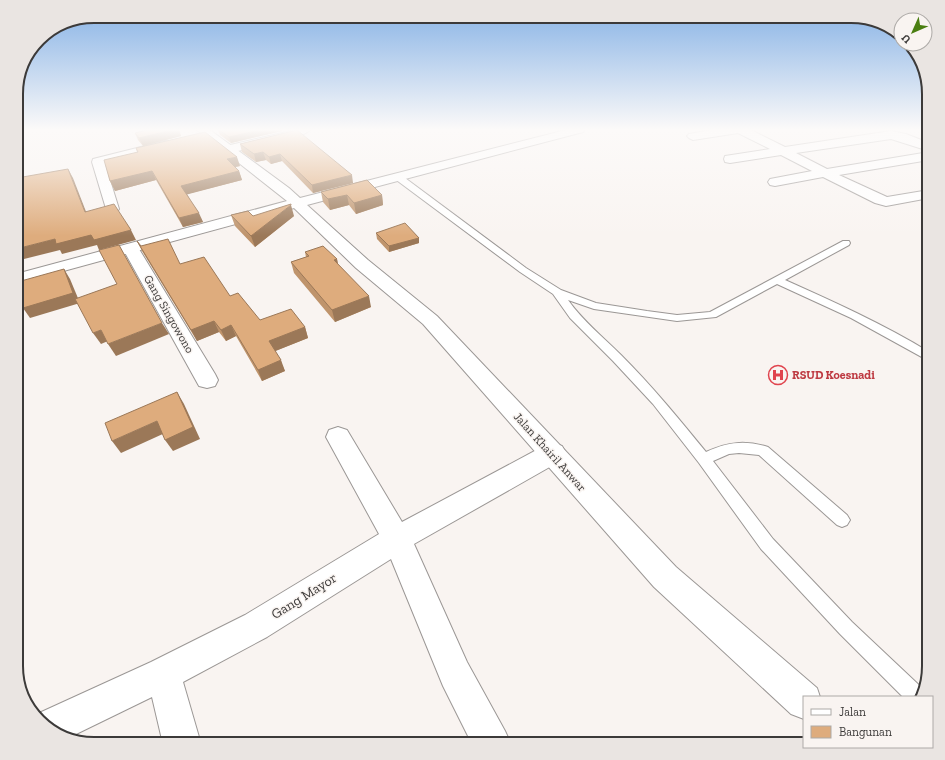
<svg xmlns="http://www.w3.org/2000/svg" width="945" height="760" viewBox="0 0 945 760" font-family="'Zilla Slab',serif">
	<rect width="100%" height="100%" fill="#f9f4f1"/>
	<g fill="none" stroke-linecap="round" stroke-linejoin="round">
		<g stroke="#9b9795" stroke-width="2">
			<path id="lane" d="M395 175H401L526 268 561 290 596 303 647 311 677 315 710 312 843 241H849L850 243 849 245 785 280C834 302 883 324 929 352V361L851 318 777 284 716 317 677 321 594 309 568 300C583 321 603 337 621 355 652 386 679 419 706 452 728 442 745 440 768 447L847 515 850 520 847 525 842 527 837 525 759 455 739 453 729 454 713 461 773 539 852 622 921 687 917 697H903L840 634 761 549 699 463 653 404 613 361 570 318 553 294 520 272 395 179Z"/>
		</g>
		<g stroke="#9b9795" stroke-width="2">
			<g id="street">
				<path d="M295 130H311L302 135 230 153 226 152 224 149 226 146Z"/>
				<path d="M711 130H751L785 147 891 131 906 134 929 143V151L891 139 796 153 827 169 929 152V160L839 175 887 197 929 190V198L886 206 875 203 823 177 775 186 770 185 768 182 770 179 812 171 781 155 730 163 725 162 724 159 725 156 770 149 738 133 693 140 689 138 687 136 689 134Z"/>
				<path d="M165 141 169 142 171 145 169 148 105 164 119 209 117 212 112 213 107 212 92 162 93 159Z"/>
				<path d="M16 186 21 187 23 190C24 202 29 219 21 229L16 231Z"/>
				<path d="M131 244 137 245 139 249 215 374 218 380 215 386 207 388 199 386 123 249 125 245Z"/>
				<path d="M338 427 347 430 402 522 544 446 553 443 562 446 566 453 562 460 414 544 467 662 505 731 511 744H472L443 686 391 559 267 637 183 682 201 744H163L152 697 72 736 43 725 36 716 37 714 151 662 245 615 379 534 326 437 329 430Z"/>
			</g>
		</g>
		<g stroke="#9b9795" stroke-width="2">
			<path id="secondary" d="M197 130H210L289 188 300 198 566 130H585L583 132 307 205 368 260 437 316 676 567 817 688 820 697H804V719L791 714 654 587 423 324 356 268 294 208 16 284V274L287 201Z"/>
		</g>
		<use href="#lane" fill="#fff" fill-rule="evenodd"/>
		<use href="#street" fill="#fff" fill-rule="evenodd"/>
		<use href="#secondary" fill="#fff" fill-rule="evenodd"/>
	</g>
	<g fill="#bf946c">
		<path d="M147 130H179L181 136 143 146 138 140 135 133Z"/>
		<path d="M218 130H282V131L231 143 220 135Z"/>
		<path d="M297 130 353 183 313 193 282 161 271 164 266 160 256 162 242 152 240 144Z"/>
		<path d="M136 148 240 166 235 167 239 171 242 180 187 194 203 222 183 227 156 180 115 191 110 181 137 152Z"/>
		<path d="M321 192 382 195 383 205 356 214 349 205 330 210 323 202Z"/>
		<path d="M231 215 253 216H294L255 247 235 226Z"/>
		<path d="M376 233 419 238V243L389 252 377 239Z"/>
		<path d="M137 241 141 246 180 264 230 296 260 320 305 327 308 338 275 351 285 371 262 381 236 336 226 341 219 332 197 341 142 251Z"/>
		<path d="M305 252 337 259 338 265 371 307 335 322 294 273 291 262 306 257Z"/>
	</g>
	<g fill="#9b7858">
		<path d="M172 130H179L181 136 143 146 139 138Z"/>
		<path d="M260 130H282V131L231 143 229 137Z"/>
		<path d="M263 152 266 160 256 162 254 154Z"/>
		<path d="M280 154 282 161 271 164 269 157Z"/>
		<path d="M237 157 240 166 230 168 227 159Z"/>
		<path d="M68 169 73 178 90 222 85 212Z"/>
		<path d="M152 171 156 180 115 191 110 181Z"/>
		<path d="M239 171 242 180 185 195 181 186Z"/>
		<path d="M352 175 353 183 313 193 312 185Z"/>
		<path d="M347 195 349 205 330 210 328 199Z"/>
		<path d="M382 195 383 205 356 214 354 203Z"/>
		<path d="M291 205 294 216 255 247 251 236Z"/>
		<path d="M199 213 203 222 183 227 179 218Z"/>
		<path d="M131 230 136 240 99 250 97 245 62 254 60 250 16 261V249L55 239Z"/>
		<path d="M419 238V243L389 252V246Z"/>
		<path d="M337 259 339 270 334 260Z"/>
		<path d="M64 269 70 279 80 303 30 318 23 308Z"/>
		<path d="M369 296 371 307 335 322 332 310Z"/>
		<path d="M214 321 219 332 197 341 191 330Z"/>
		<path d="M162 323 169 334 116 356 108 344Z"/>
		<path d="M231 325 236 336 226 341 221 330Z"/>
		<path d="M305 327 308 338 273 352 269 341Z"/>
		<path d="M101 330 108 341 101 344 93 333Z"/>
		<path d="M281 360 285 371 262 381 258 370Z"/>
		<path d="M177 392 184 404 200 439 173 451 165 440Z"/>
		<path d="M157 421 165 433 121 453 112 441Z"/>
	</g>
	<g fill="#deac7d" stroke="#9b7858">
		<path d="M147 130H172L139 138 135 133Z"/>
		<path d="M219 130H260L229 137Z"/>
		<path d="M297 130 352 175 312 185 280 154 269 157 263 152 254 154 240 144Z"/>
		<path d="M205 132 237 157 227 159 239 171 181 186 199 213 179 218 152 171 110 181 104 160 138 152 136 148Z"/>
		<path d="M68 169 85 212 114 204 131 230 94 240 91 235 56 244 55 239 16 249V219L20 211V195L17 178Z"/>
		<path d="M367 180 382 195 354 203 347 195 328 199 321 192Z"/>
		<path d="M291 204V205L251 236 231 215 248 211 253 216Z"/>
		<path d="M405 223 419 238 389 246 376 233Z"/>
		<path d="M168 239 180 264 204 257 230 296 238 293 260 320 291 309 305 327 269 341 281 360 258 370 231 325 221 330 214 321 191 330 137 241 141 246Z"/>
		<path d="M119 245 162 323 108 344 101 330 93 333 75 299 117 284 99 250Z"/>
		<path d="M323 246 337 259 334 260 369 296 332 310 291 262 309 256 305 252Z"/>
		<path d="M64 269 73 293 23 308 21 281Z"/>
		<path d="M177 392 193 427 165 440 157 421 112 441 105 423Z"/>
	</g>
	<linearGradient id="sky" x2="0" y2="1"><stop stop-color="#83b0e5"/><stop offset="0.55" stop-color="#fcfaf9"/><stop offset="1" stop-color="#fcfaf9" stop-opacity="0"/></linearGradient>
	<rect width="945" height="236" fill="url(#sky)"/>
	<defs>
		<g id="hospital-ring" transform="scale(1)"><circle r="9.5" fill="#f9f4f1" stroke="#e0444e" stroke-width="1.5"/><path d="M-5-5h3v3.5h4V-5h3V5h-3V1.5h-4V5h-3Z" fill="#e0444e"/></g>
	</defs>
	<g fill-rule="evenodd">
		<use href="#hospital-ring" x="778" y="375"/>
	</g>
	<g text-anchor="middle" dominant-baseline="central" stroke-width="3" stroke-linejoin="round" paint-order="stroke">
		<g font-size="12" fill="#3c3a39" stroke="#f9f4f1">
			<text transform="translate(169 314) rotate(60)">Gang Singowono</text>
			<text transform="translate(550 452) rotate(48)">Jalan Khairil Anwar</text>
		</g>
		<g font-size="12" font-weight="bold" fill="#be3a42" stroke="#f9f4f1" text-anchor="start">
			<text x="792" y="375">RSUD Koesnadi</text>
		</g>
		<g font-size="14" fill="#3c3a39" stroke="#f9f4f1">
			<text transform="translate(304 596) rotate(-32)">Gang Mayor</text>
		</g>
	</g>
	<path d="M0 0H945V760H0ZM94 23H851A71 71 0 0 1 922 94V666A71 71 0 0 1 851 737H94A71 71 0 0 1 23 666V94A71 71 0 0 1 94 23Z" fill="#eae5e2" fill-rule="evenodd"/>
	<path fill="none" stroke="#3c3a39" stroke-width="2" d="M94 23H851A71 71 0 0 1 922 94V666A71 71 0 0 1 851 737H94A71 71 0 0 1 23 666V94A71 71 0 0 1 94 23Z"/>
	<rect x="803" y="696" width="130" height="52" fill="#f9f4f1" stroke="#adaaa7"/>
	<rect x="811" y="709" width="20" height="6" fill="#ffffff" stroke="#adaaa7"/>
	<text x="839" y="716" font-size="12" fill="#3c3a39">Jalan</text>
	<rect x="811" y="726" width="20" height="12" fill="#deac7d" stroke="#adaaa7"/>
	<text x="839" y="736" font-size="12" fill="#3c3a39">Bangunan</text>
	<g transform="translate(913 32) rotate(225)"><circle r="19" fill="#f9f4f1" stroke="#adaaa7"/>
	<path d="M0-3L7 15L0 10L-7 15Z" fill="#4a7e11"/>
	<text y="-6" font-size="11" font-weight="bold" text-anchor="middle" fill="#3c3a39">U</text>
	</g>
</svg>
